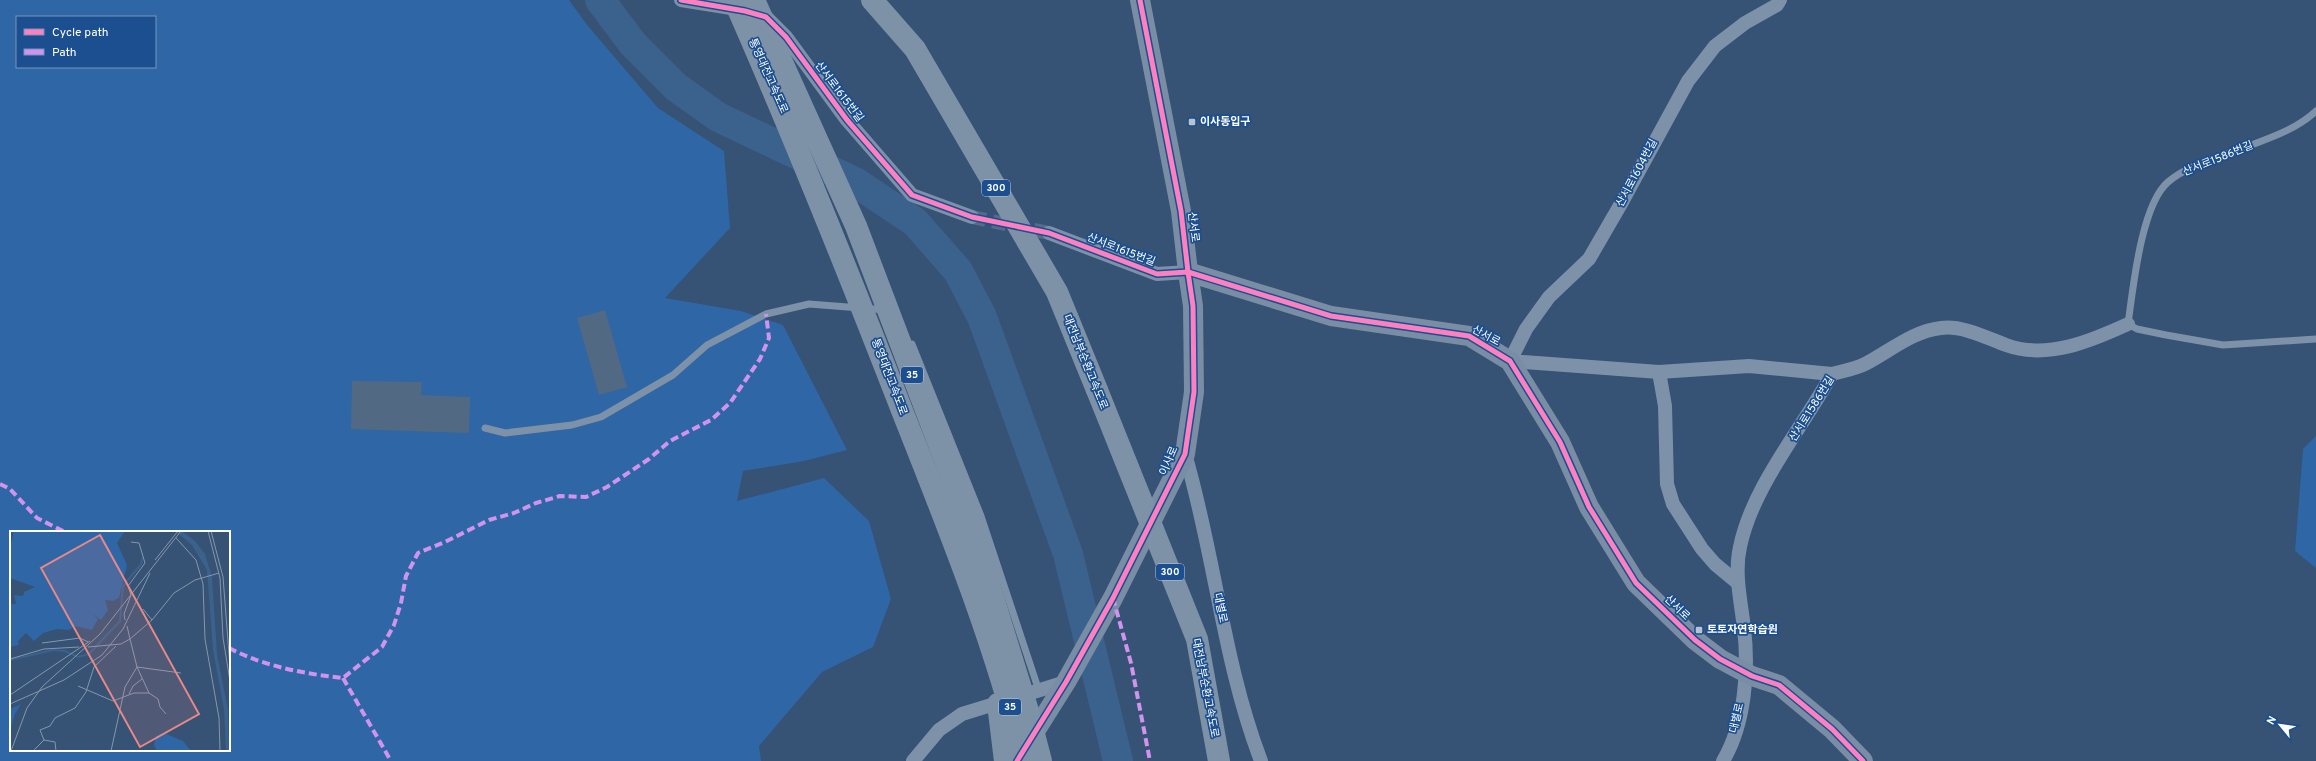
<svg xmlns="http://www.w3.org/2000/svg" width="2316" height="761" viewBox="0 0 2316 761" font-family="Overpass,'Noto Sans KR',sans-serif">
	<rect width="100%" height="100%" fill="#365274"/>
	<g fill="#2f66a5" fill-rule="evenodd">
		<path d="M0 0H569L588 26 658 108 724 151 730 228 665 298 741 311 783 325 847 450 804 461 743 471 737 501 824 478 869 521 891 599 873 647 822 672 759 746 761 761H0ZM17 17H155V67H17ZM11 532H229V750H11Z"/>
		<path d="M2316 436V568L2295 551 2303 449Z"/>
	</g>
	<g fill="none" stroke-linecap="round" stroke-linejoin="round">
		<path stroke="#3b618d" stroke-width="30" d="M600 0 633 44 676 87 718 117 855 182 915 222 958 271 982 317 1068 554 1118 761"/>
	</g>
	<g fill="#526984">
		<path d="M605 310 627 387 599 395 577 318Z"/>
		<path d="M352 381 422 382 421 395 470 397 469 433 351 429Z"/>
	</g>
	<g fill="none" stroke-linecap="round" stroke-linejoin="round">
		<path stroke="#546c89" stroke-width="14" stroke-dasharray="14 7" stroke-linecap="butt" d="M972 217 1049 233"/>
		<g stroke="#7d92a8" stroke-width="7">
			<path d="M2316 111C2297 129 2270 138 2246 147 2221 157 2189 164 2168 182 2141 205 2133 289 2128 324L2137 329 2166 335 2223 345 2316 339"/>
			<path d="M912 344 981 516 1039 691"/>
			<path d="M485 428 505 433 572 425 601 417 673 375 707 345 766 314 809 304 886 310"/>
		</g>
		<g stroke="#7d92a8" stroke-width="14">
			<path d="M681 0 744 10"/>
			<path d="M1780 0 1777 5 1745 23 1715 46 1688 81 1622 202 1589 259 1549 297 1526 329 1510 361 1659 372 1749 366 1832 374"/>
			<path d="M767 18 786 37 847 120 912 195 972 217"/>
			<path d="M1049 233 1157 274 1188 272"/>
			<path d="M1659 372 1665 406 1667 484 1673 504 1702 549 1715 564 1738 583"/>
			<path d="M1185 454C1215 555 1223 662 1261 761"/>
			<path d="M913 761 939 730 962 714 1066 682"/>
			<path d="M1723 761C1745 724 1749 670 1744 628 1741 602 1734 573 1740 547 1752 487 1803 427 1832 374 1843 371 1855 369 1865 364 1890 351 1913 331 1941 328 1962 325 1987 338 2006 345 2047 360 2091 341 2128 324"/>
		</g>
		<g stroke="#798da4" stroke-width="20">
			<path d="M1140 0 1181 211 1188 272 1331 316 1469 336 1510 361 1560 442 1589 507 1636 583 1695 640 1720 659 1752 676 1779 685 1832 729 1863 761"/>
			<path d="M1027 744 1066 682 1113 598 1185 454 1194 392 1193 306 1188 272"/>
		</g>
		<path stroke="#7e92a7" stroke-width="22" d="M872 0 915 49 1057 292 1097 390"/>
		<g stroke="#7e92a7" stroke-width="22">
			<path d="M734 0C794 136 849 274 903 413 948 527 995 642 1024 761"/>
			<path d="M754 0 856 226 975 539 1028 711 1041 761"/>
			<path d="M1097 390 1197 639 1219 761"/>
			<path d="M998 704 1005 761"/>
		</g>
		<g stroke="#d193ec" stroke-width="4" stroke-dasharray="8 4" stroke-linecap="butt">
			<path d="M0 484 10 489 37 518 65 532"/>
			<path d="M1113 598 1131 663 1150 761"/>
			<path d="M229 648C263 666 305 674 343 678L382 647 394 625 401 603 406 576 418 553 445 542 489 520 514 513 536 503 560 496 586 497 607 487 649 459 670 441 711 420 730 403 760 359 769 338 766 314"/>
			<path d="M343 678 391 761"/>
		</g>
		<g stroke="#1b4f8f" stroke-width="8">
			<g id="cycleway">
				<path d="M681 0 745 11 766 17 786 37 847 120 912 195 972 217 1049 233 1157 274 1188 272 1193 306 1194 392 1185 454 1113 598 1066 682 1017 761"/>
				<path d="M1140 0 1181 211 1188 272 1331 316 1469 336 1510 361 1560 442 1589 507 1636 583 1695 640 1720 659 1752 676 1779 685 1832 729 1863 761"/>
			</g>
		</g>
		<use href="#cycleway" stroke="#ff80c0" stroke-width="5"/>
	</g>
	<g fill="#b9c2ce" stroke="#1b4f8f" stroke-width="1.5">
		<rect x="1188" y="118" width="8" height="8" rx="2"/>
		<rect x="1695" y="626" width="8" height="8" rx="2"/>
	</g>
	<g text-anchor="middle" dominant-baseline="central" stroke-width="3.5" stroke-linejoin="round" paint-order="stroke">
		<g fill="#1b4f8f" stroke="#bbcadd" stroke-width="1">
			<rect x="982" y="180" width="28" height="16" rx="3"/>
			<rect x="901" y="367" width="22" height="16" rx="3"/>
			<rect x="1156" y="564" width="28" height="16" rx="3"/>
			<rect x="999" y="699" width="22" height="16" rx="3"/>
		</g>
		<g font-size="10" font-weight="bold" fill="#fff">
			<text x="996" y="188">300</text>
			<text x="912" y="375">35</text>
			<text x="1170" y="572">300</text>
			<text x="1010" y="707">35</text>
		</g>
		<g font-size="11" fill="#fff" stroke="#1b4f8f">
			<text transform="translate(768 76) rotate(66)">통영대전고속도로</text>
			<text transform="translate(839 92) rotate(53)">산서로1615번길</text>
			<text transform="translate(2218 159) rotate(-22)">산서로1586번길</text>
			<text transform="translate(1637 173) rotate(-62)">산서로1604번길</text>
			<text transform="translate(1193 227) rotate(83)">산서로</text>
			<text transform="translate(1121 250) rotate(21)">산서로1615번길</text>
			<text transform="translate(1486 336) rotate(28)">산서로</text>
			<text transform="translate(1085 362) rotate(68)">대전남부순환고속도로</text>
			<text transform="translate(889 377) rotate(69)">통영대전고속도로</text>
			<text transform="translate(1812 409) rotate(-58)">산서로1586번길</text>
			<text transform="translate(1169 461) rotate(-67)">이사로</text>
			<text transform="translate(1220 608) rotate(78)">대별로</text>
			<text transform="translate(1677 608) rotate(44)">산서로</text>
			<text transform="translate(1205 688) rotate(79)">대전남부순환고속도로</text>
			<text transform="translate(1737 718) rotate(-77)">대별로</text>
		</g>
		<g font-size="11" font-weight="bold" fill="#fff" stroke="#1b4f8f" text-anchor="start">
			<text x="1200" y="122">이사동입구</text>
			<text x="1707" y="630">토토자연학습원</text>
		</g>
	</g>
	<g transform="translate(10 531)">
		<rect width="220" height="220" fill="#365274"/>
		<path d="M4 0H115L107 12 117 34 109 67 103 70 95 69 98 79 91 89 83 83 88 88 82 99 65 95 59 99 47 98 33 102 24 110 16 102 8 110 9 114 0 116V73H6L4 64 13 65 14 61 25 56 0 47V16ZM11 173 5 183 0 199V178ZM154 202 173 210 181 220H147L144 214 146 205Z" fill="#2f66a5"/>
		<path d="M165 0H172L185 10 195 23 202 46 207 123 218 179 219 220H216L214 179 203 119 197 39 182 14Z" fill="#3b618d"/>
		<path fill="none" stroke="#3b618d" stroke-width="2" d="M0 129 43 119 55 120 68 126 79 123 110 90 113 55 131 33 133 26"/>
		<path fill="none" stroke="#8697ac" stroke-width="1" d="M198 0 210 47 213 107 220 150M201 0 213 46 220 136M166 7 186 29 193 53 195 108 209 187 210 220M145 29 168 0M133 78 142 89M115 89 114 83 121 64 118 55 135 32 129 12 121 11M32 112 70 107 78 111M78 116 111 113 120 108 117 95M0 128 34 118 69 116M68 155 103 170 124 162H139L148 168 150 176 156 183M139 162 127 136 171 142M119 163 123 155 132 148M0 164 80 110M0 173 54 149 92 124 113 98 140 42M1 220 17 177 32 156 90 103 171 0M23 220 34 209M46 220 45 211 34 209 30 199 40 195 45 187 65 177 76 161 84 136 106 115M101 220 115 156 127 136 120 108 142 89 164 62 185 49 209 42"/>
		<path fill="#e88989" fill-opacity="0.15" stroke="#e88989" stroke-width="2" d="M90 4 189 183 130 216 31 37Z"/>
		<rect width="220" height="220" fill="none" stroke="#fff" stroke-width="2"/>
	</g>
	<rect x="16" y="16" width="140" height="52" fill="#1b4f8f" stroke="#7695bc"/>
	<rect x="24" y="29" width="20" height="6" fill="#ff80c0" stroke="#7695bc"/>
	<text x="52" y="36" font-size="12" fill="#ffffff">Cycle path</text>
	<rect x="24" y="49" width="20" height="6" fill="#d193ec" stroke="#7695bc"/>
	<text x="52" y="56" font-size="12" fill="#ffffff">Path</text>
	<g transform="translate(2280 725) rotate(299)" stroke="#1b4f8f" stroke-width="3" paint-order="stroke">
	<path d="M0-3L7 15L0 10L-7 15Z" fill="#ffffff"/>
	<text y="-6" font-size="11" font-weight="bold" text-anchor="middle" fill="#ffffff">N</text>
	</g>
</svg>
